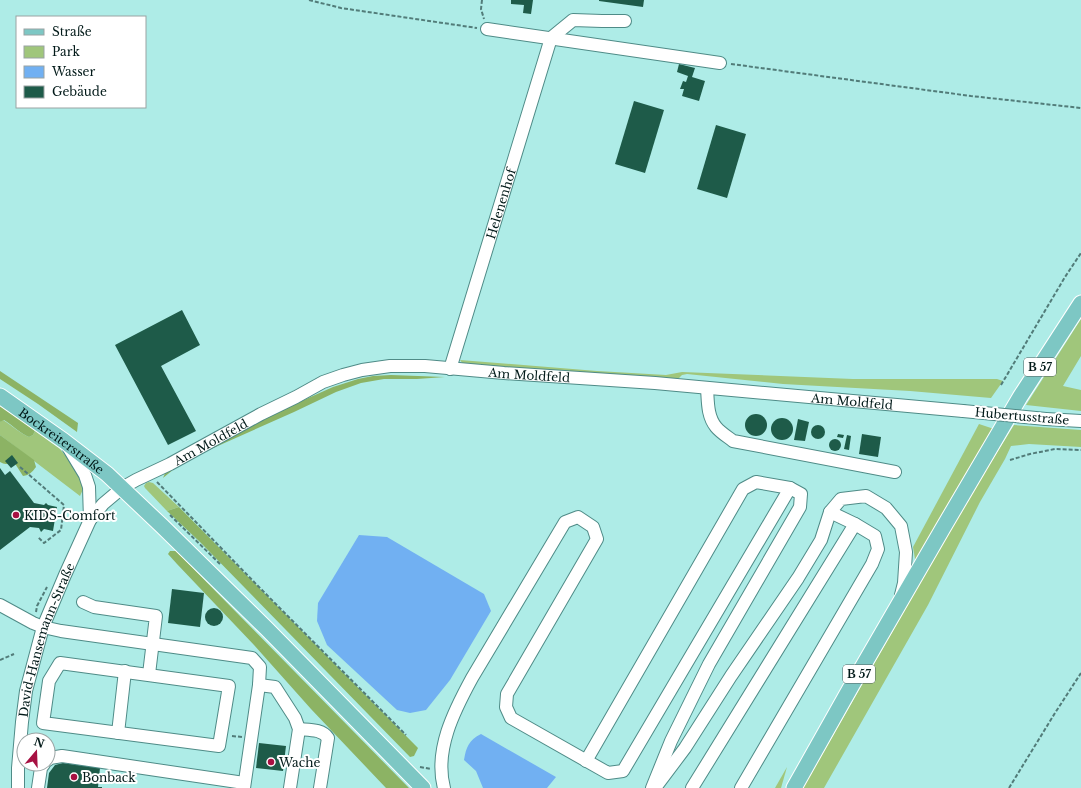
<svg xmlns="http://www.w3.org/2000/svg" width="1081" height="788" viewBox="0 0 1081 788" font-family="'Libre Baskerville',serif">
	<rect width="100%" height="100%" fill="#aeece7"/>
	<g fill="#a0c67b">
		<path d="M1081 319V356L1063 386 1081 390V411L1026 405Z"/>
		<path d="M460 360 597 371 666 375 682 372 853 379H997L1003 381 991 398 910 391 783 384 687 374 682 375 677 380 463 364Z"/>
		<path d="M3 420C11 425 21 434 29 437L33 435 35 431 60 449 80 474 85 485 80 496 0 435V422Z"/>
		<path d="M979 424 994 429 916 565 913 547Z"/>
		<path d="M1014 425 1081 430V447L1029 444 1011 446 1005 459 980 502 928 605 824 788H803L970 496Z"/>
		<path d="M149 482 153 483 179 507 167 511 145 488 144 486 146 483Z"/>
		<path d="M787 767 781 788H775Z"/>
	</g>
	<g fill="#8cb364">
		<path d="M0 371 78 423 77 432 38 404 0 379Z"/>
		<path d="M391 375 445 377 417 379H384L361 383 336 392 294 412 184 461 163 478 166 471 212 441 333 387 358 379 373 376Z"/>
		<path d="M0 404 35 431 33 435 29 437C21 434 12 425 4 420L0 422Z"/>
		<path d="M0 435 34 460 36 467C32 472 30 475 23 476L14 462C8 464 5 465 0 462Z"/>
		<path d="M179 507 418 748 414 756 410 757 200 542 167 511Z"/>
		<path d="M170 551H176L409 788H386L311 709 254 645 177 564 168 554Z"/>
	</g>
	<g fill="#71b0f2">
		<path d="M359 535 387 537 484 594 491 611 450 680 426 710 410 713 397 710 327 645 317 621 318 603Z"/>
		<path d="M481 734 556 777 547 788H483L476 771 464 760C466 747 469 740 481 734Z"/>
	</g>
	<g fill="#1e5b49">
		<path d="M511 0H533L531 14 523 13 524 5 511 4Z"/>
		<path d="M599 0H644L643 7 599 1Z"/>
		<path d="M679 64 695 68 692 77 705 81 699 101 682 96 684 89H680L683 81 686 82 688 76 677 72Z"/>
		<path d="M634 101 664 110 645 173 615 164Z"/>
		<path d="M716 125 746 134 727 198 697 189Z"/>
		<path d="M182 310 200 345 161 366 196 431 168 445 115 345Z"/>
		<circle cx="756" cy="425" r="11"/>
		<circle cx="782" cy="429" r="11"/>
		<path d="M798 419 809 422 805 441 794 440Z"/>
		<circle cx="818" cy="432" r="7"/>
		<path d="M838 434 844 435 843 438 837 437Z"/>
		<path d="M862 434 881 437 878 457 859 454Z"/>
		<path d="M847 435 851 436 849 450 844 449Z"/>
		<circle cx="835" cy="445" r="6"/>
		<path d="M12 455 18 463 11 468 5 461Z"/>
		<path d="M0 468 5 475 10 471 34 503 44 505 46 503 48 505 57 507 53 531 44 529 41 532 39 528 30 527 0 550Z"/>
		<path d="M172 589 204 593 200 627 168 623Z"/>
		<circle cx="214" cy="617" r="9"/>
		<path d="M259 743 286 746 283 771 256 768Z"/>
		<path d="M63 763 100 768 98 787H102V788H47L49 773 55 765Z"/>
	</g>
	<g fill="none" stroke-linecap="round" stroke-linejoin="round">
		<g stroke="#4f8b87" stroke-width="14">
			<g id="minor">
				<path d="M487 29 720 63"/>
				<path id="s1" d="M450 369 551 38 573 20 602 21H625"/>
				<path d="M707 388C708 401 707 416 716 427 721 433 728 437 733 441L895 472"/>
				<path d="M1046 419 1081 421"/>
				<path d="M68 447 85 475 89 487 90 520"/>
				<path d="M83 602 94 607 156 616 149 674"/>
				<path d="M0 605 33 623 43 627 61 631 252 658 260 667 259 685 244 788"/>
				<path d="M60 663 229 686 219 746 43 723 49 681Z"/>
				<path d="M259 685 275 687 295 718 299 729 290 788"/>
				<path d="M299 729C309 730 322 729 328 738L320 788"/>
				<path d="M118 733 125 671"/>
				<path d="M48 760 50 758 62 756 244 783"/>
				<path d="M586 761 743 489 756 482 790 488 801 494 800 507 709 664 671 741 652 788"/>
				<path d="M658 784 685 748 731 676 798 578 821 540 830 512 841 499 866 496 886 508 901 526 906 552 904 583 901 595"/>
				<path id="s2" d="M18 788V768L22 722 26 691 43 627 65 575 90 520 103 504 122 488 136 480 170 464 261 414 296 397 323 382 343 375 362 370 390 366H425L504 373 655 383 963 411"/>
				<path d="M38 788 41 768 44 764"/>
				<path d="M444 788C434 750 454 711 472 678L565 522 578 517 593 527 597 539 507 694 506 707 511 718 608 773 623 771 790 488"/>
				<path d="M692 788 855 524"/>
				<path d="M741 788 872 564 878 549 875 536 855 524 830 512"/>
			</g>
		</g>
		<g stroke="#fff" stroke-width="17">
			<g id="major">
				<path id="s3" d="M0 396 64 441 107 474 162 526 267 629 423 788"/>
				<path d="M794 788 852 685 943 528 1020 397 1081 303"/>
			</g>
		</g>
		<g stroke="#527c79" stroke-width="2" stroke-dasharray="4 2" stroke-linecap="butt">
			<path d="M309 0 341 8 477 28"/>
			<path d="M482 0 481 9 484 19"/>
			<path d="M731 64 971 96 1081 108"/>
			<path d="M1001 385 1065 277 1081 253"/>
			<path d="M1010 460 1030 454 1055 449 1081 450"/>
			<path d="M20 467 64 505 61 530 44 543 38 537"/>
			<path d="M157 482 258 586 406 735"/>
			<path d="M170 515 221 565"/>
			<path d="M36 612 37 606 47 587"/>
			<path d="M0 660 14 654"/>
			<path d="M232 736 242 737"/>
			<path d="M420 767 431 769"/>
			<path d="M1009 788 1055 713 1081 673"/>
		</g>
		<use href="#minor" stroke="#fff" stroke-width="12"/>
		<use href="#major" stroke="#7dc7c4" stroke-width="15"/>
		<g stroke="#4f8b87" stroke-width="14" stroke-linecap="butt">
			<path id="minor-bridge" d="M963 411 1046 419"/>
		</g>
		<use href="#minor-bridge" stroke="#fff" stroke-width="12"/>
	</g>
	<g fill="#a71042" stroke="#fff" stroke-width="1.5">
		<circle cx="16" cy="515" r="4"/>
		<circle cx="271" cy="762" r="4"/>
		<circle cx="74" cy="777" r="4"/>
	</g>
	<g text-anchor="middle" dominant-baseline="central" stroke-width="4" stroke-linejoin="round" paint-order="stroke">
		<g fill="#fff" stroke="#4e5f5e" stroke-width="1">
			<rect x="1024" y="358" width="32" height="18" rx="3"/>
			<rect x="843" y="665" width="32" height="18" rx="3"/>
		</g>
		<g font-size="11" font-weight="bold" fill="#021a19">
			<text x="1040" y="367">B 57</text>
			<text x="859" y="674">B 57</text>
		</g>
		<g font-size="12" fill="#021a19" stroke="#fff">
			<text stroke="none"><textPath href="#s1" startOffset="173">Helenenhof</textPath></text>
			<text stroke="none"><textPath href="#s2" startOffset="762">Am Moldfeld</textPath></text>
			<text stroke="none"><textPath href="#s2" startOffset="1086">Am Moldfeld</textPath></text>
			<text transform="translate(1022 416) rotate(5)">Hubertusstraße</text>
			<text stroke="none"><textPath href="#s3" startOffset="76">Bockreiterstraße</textPath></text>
			<text stroke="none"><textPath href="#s2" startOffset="426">Am Moldfeld</textPath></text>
			<text stroke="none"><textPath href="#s2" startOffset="152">David-Hansemann-Straße</textPath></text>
		</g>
		<g font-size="12" fill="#021a19" stroke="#fff" text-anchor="start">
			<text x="24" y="515">KIDS-Comfort</text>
			<text x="279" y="762">Wache</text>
			<text x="82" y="777">Bonback</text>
		</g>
	</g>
	<rect x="16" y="16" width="130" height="92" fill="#ffffff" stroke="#9aa3a3"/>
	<rect x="24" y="29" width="20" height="6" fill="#7dc7c4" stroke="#9aa3a3"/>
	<text x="52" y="36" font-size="12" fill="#021a19">Straße</text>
	<rect x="24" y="46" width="20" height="12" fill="#a0c67b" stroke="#9aa3a3"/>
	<text x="52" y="56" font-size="12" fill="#021a19">Park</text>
	<rect x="24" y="66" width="20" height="12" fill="#71b0f2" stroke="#9aa3a3"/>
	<text x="52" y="76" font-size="12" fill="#021a19">Wasser</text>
	<rect x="24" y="86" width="20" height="12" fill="#1e5b49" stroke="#9aa3a3"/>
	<text x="52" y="96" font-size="12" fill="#021a19">Gebäude</text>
	<g transform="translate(36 752) rotate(19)"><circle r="19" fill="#ffffff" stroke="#9aa3a3"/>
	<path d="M0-3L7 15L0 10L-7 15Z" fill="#a71042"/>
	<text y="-6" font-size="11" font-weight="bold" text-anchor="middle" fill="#021a19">N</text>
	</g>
</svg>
